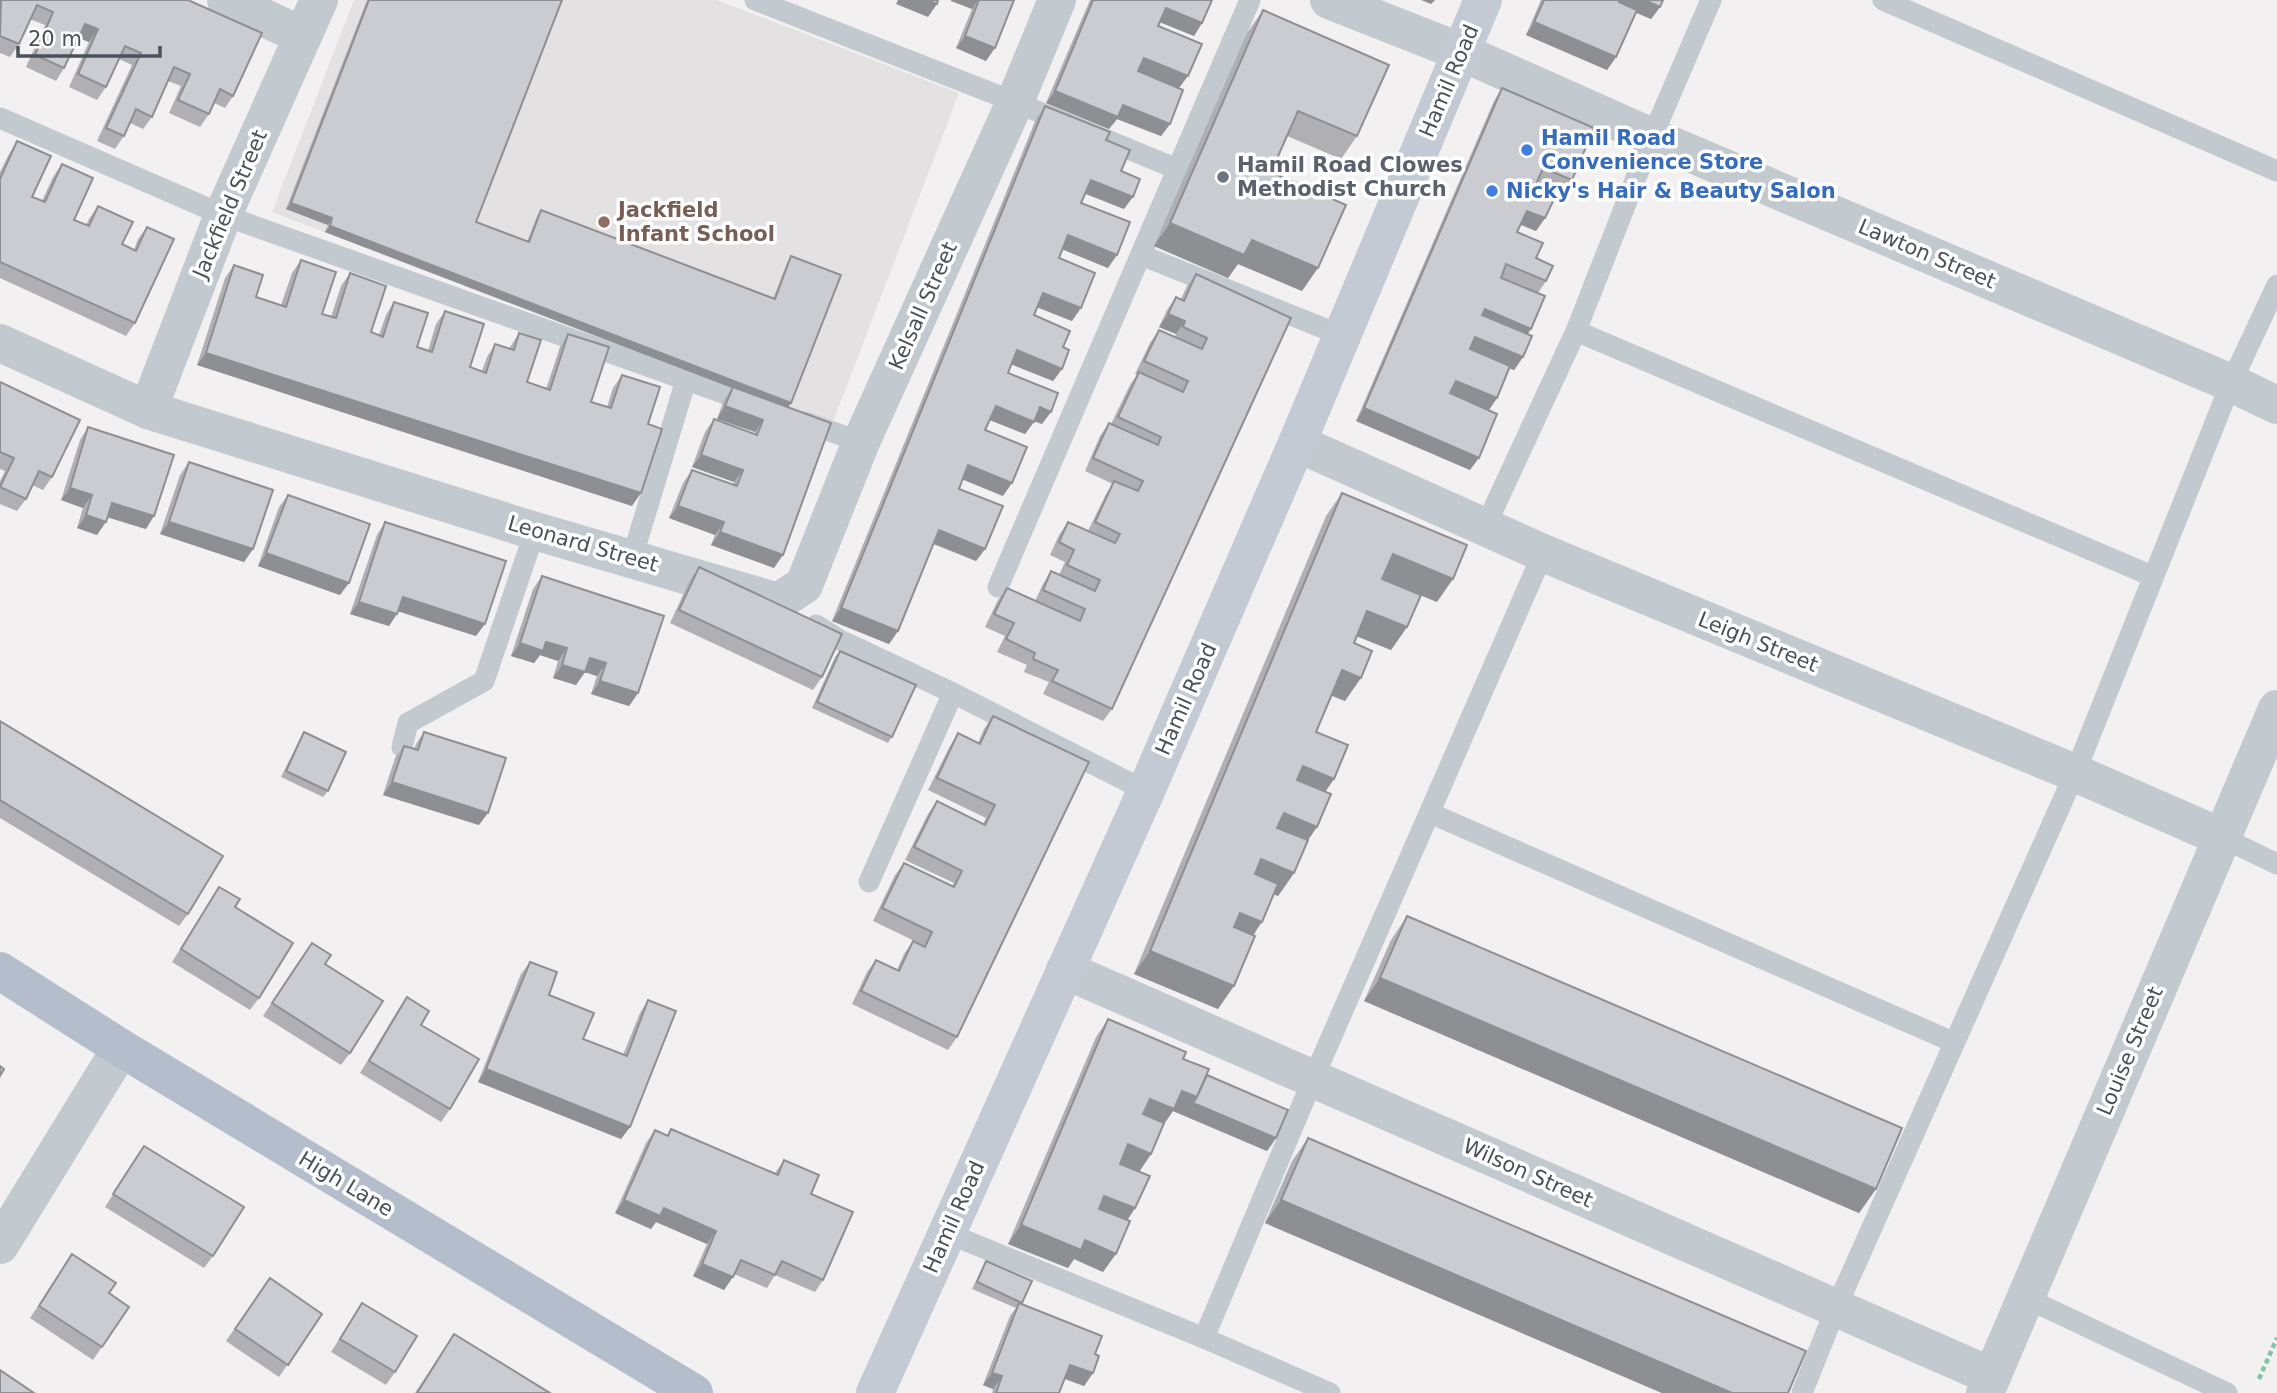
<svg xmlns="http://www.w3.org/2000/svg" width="2277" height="1393" viewBox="0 0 2277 1393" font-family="'DejaVu Sans',sans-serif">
	<rect width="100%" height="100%" fill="#f2f0f0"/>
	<path fill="#e3e1e1" d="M354 0H717L959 93 831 427 272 212Z"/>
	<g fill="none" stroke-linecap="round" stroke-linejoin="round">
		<path stroke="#80c4a7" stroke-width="4.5" stroke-dasharray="5 3.5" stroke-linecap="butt" d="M2259 1379 2277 1338"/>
		<g stroke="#c2c9cf" stroke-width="21">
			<path d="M755 0 1015 102 1177 169"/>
			<path d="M1883 0 2277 171"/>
			<path d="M0 118 223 215 754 404"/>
			<path d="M1141 255 1343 336"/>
			<path d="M1576 331 2152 576"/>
			<path d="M804 422 861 442"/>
			<path d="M1485 527 1576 331 1652 137 1711 0"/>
			<path d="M632 558 686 380"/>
			<path d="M998 587 1250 0"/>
			<path d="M816 625 840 640 953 693 1146 791"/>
			<path d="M402 747 408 723 484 681 535 531"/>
			<path d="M1430 813 1953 1042"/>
			<path d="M2221 837 2277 864"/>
			<path d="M869 882 953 693"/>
			<path d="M947 1233 1204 1338 1330 1393"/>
			<path d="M2026 1298 2227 1393"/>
			<path d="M1204 1338 1313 1079 1543 553"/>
			<path d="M1802 1393 1836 1308 2075 773 2231 383 2277 285"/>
		</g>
		<g stroke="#c2c9cf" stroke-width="38">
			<path d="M226 0 303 36"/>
			<path d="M1329 0 1461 52 1652 137 2231 383 2277 405"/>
			<path d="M0 343 148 410 535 531 778 602 804 585 861 442 1015 102 1057 0"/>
			<path d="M148 410 223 215 319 0"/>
			<path d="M1297 443 1543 553 2075 773 2221 837"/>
			<path d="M1065 970 1991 1376"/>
			<path d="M0 1245 121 1048"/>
			<path d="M1985 1393 2277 709"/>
		</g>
		<path stroke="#c3cad4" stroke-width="38" d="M875 1393 1146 791 1297 443 1483 0"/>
		<path stroke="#b3bdcb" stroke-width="38" d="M0 971 121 1048 694 1393"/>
	</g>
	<g fill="#afafb4">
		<path d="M0 0H188L233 96 225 108 214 103 209 114 200 127 169 113 181 86 168 81 152 117 143 129 130 123 124 136 115 149 97 141 132 65 119 59 106 87 97 100 69 87 89 42 79 38 64 68 56 81 26 67 45 25 30 19 19 44 10 57 0 53Z"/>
		<path d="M367 0H562L476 222 527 242 537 216 541 210 773 299 787 263 791 256 788 407 774 568 711 545 715 535 669 518 683 483 692 470 733 485 734 482 692 467 705 432 714 419 754 434 755 432 717 419 724 400 732 388 325 232 328 225 286 209Z"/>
		<path d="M951 0H1014L986 61 956 48 972 9Z"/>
		<path d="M1090 0H1212L1202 23 1194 36 1160 22 1158 26 1179 88 1170 124 1161 136 1117 119 1109 129 1046 103Z"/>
		<path d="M1541 0H1663L1660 7 1651 19 1635 12 1616 57 1607 70 1526 35Z"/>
		<path d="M1263 10 1357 136 1341 159 1287 136 1271 172 1302 291 1238 264 1228 278 1154 246 1247 33Z"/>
		<path d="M1502 88 1572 180 1563 193 1537 182 1536 184 1545 218 1536 231 1520 225 1517 232 1536 258 1546 281 1538 293 1523 357 1514 370 1509 368 1497 398 1489 410 1470 470 1356 421 1494 101Z"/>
		<path d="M1045 106 1106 140 1121 171 1124 209 1085 194 1081 203 1108 268 1062 249 1059 258 1072 321 1037 307 1034 315 1063 347 1062 369 1053 381 1011 364 1008 373 1042 424 1034 421 1025 434 990 420 985 430 1003 496 962 479 959 489 985 549 976 561 933 544 898 631 889 644 832 621 1036 119Z"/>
		<path d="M17 141 32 197 42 201 53 177 62 164 74 220 86 225 89 219 98 206 122 244 134 250 138 239 147 227 135 323 126 336 0 278V172L9 154Z"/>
		<path d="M301 260 322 314 331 317 341 286 350 273 371 332 379 335 386 315 394 302 417 347 428 351 436 324 445 311 470 367 482 371 487 357 495 344 509 349 519 333 527 382 546 389 560 347 568 334 591 402 607 407 613 388 622 375 648 424 632 506 197 365 225 278 234 265 256 297 281 305 292 273Z"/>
		<path d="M1196 274 1291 318 1112 709 1103 721 1043 694 1049 682 1024 672 1027 665 997 652 1005 636 985 627 998 600 1007 588 1035 601 1043 584 1051 571 1059 575 1065 562 1050 555 1059 535 1068 522 1088 531 1106 494 1113 484 1085 471 1100 436 1109 423 1111 424 1130 385 1137 375 1135 374 1150 343 1159 330 1175 337 1176 334 1159 327 1167 310 1176 297 1181 299 1187 286Z"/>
		<path d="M0 382 52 477 43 490 32 485 26 499 17 511 0 504V481L5 471 0 469Z"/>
		<path d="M88 427 146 529 108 517 97 535 77 528 83 508 61 500 80 440Z"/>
		<path d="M189 462 253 549 244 562 160 534 180 475Z"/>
		<path d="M1342 493 1437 602 1382 579 1407 627 1391 650 1357 636 1354 643 1345 701 1332 696 1316 732 1334 779 1325 792 1317 827 1307 841 1294 873 1278 896 1274 894 1218 1009 1134 974 1326 516Z"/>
		<path d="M288 495 340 595 258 566 279 507Z"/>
		<path d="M385 522 476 636 398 611 389 626 350 614 377 535Z"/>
		<path d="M699 567 822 677 813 690 670 623 690 580Z"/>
		<path d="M542 576 638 693 629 706 591 694 597 676 585 672 576 685 553 678 558 661 540 655 534 663 511 656 533 589Z"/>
		<path d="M840 651 892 737 888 743 812 708 835 657Z"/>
		<path d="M993 716 1089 762 957 1037 948 1050 852 1004 867 972 876 960 897 970 904 954 913 941 923 945 873 921 895 875 904 863 952 886 954 883 905 860 928 814 937 801 983 824 986 818 928 790 950 746 958 733 978 743 984 729Z"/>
		<path d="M0 721 188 914 179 926 0 818Z"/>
		<path d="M304 732 328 791 323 797 281 777 300 739Z"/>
		<path d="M424 732 479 825 383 795 395 758 404 746 414 749 416 744Z"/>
		<path d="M219 887 235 907 259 998 250 1010 172 962Z"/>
		<path d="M1407 916 1876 1189 1859 1213 1364 1001 1391 940Z"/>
		<path d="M303 955 325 964 350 1053 341 1065 263 1016Z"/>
		<path d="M530 962 549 995 583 1039 623 1055 640 1013 648 1000 630 1127 621 1139 478 1082 521 974Z"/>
		<path d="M407 997 421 1025 450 1109 441 1122 360 1073 398 1010Z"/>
		<path d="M1108 1019 1183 1059 1207 1075 1276 1138 1267 1151 1173 1111 1164 1123 1151 1154 1139 1172 1135 1208 1127 1220 1103 1272 1074 1259 1068 1268 1008 1244 1096 1037Z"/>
		<path d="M671 1129 775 1173 784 1160 811 1194 823 1280 815 1292 775 1275 767 1288 734 1274 724 1290 693 1276 707 1244 656 1222 651 1229 615 1213 646 1143 655 1130 667 1135Z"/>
		<path d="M1308 1138 1788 1393H1662L1265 1223 1292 1161Z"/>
		<path d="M144 1146 213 1256 204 1268 105 1207Z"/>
		<path d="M986 1261 1022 1303 1021 1304 1095 1354 1093 1373 1084 1386 1064 1379 1059 1393H992L993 1389 983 1385 1010 1316 1016 1308 972 1289 982 1268Z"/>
		<path d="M64 1267 109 1293 129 1307 93 1360 30 1318Z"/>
		<path d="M270 1278 322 1314 279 1377 226 1341Z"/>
		<path d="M362 1303 395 1372 386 1385 331 1352Z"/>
		<path d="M454 1334 550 1393H415Z"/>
	</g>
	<g fill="#8e8f92">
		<path d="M898 0H927L937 4 928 17 896 4Z"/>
		<path d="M951 0H978L972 9 951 1Z"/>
		<path d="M1421 0H1435L1431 4Z"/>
		<path d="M1618 0H1645L1660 7 1651 19 1615 4Z"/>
		<path d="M1166 8 1202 23 1194 36 1157 21Z"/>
		<path d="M1534 22 1616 57 1607 70 1526 35Z"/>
		<path d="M85 24 98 29 89 42 76 37Z"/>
		<path d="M965 36 995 48 986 61 956 48Z"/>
		<path d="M1144 58 1188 76 1179 88 1135 70Z"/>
		<path d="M1055 91 1123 105 1170 124 1161 136 1117 119 1109 129 1046 103Z"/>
		<path d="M1091 180 1133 197 1124 209 1082 192Z"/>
		<path d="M291 203 332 218 328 225 286 209Z"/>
		<path d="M1527 211 1545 218 1536 231 1518 223Z"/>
		<path d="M1170 223 1252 240 1318 268 1302 291 1238 264 1228 278 1154 246Z"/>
		<path d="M330 226 791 403 787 409 325 232Z"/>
		<path d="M1068 235 1117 255 1108 268 1059 248Z"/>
		<path d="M1043 293 1081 308 1072 321 1034 306Z"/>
		<path d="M1485 309 1531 329 1522 342 1476 322Z"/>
		<path d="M1168 314 1185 321 1176 334 1159 327Z"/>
		<path d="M1475 337 1523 357 1514 370 1466 350Z"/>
		<path d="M1017 350 1062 369 1053 381 1008 363Z"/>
		<path d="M206 353 641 493 632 506 197 365Z"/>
		<path d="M1456 381 1497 398 1488 411 1447 393Z"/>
		<path d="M725 406 763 420 755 432 717 419Z"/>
		<path d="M996 406 1034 422 1025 434 987 419Z"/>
		<path d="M1040 407 1051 412 1042 424 1031 420Z"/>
		<path d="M1364 408 1479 458 1470 470 1356 421Z"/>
		<path d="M701 455 743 470 734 482 692 467Z"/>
		<path d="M968 465 1012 483 1003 496 959 478Z"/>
		<path d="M70 488 92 495 83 508 61 500Z"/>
		<path d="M112 503 154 516 146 529 103 516Z"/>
		<path d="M678 506 724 522 715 535 669 518Z"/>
		<path d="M86 515 106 522 97 535 77 528Z"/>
		<path d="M169 522 253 549 244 562 160 534Z"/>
		<path d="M939 530 985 549 976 561 930 542Z"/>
		<path d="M720 532 783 555 774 568 711 545Z"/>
		<path d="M266 553 349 583 340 595 258 566Z"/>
		<path d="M1393 554 1453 579 1437 602 1377 577Z"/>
		<path d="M403 597 485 624 476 636 394 610Z"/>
		<path d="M359 602 397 614 389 626 350 614Z"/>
		<path d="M841 608 898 631 889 644 832 621Z"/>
		<path d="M1367 611 1407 627 1391 650 1351 634Z"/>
		<path d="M546 642 567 648 558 661 540 655 534 663 511 656 520 643Z"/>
		<path d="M590 658 606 663 597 676 581 671Z"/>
		<path d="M562 665 585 672 576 685 553 678Z"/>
		<path d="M1342 670 1361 678 1345 701 1326 693Z"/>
		<path d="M600 681 638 693 629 706 591 694Z"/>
		<path d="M1303 766 1334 779 1318 802 1287 789Z"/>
		<path d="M392 782 488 813 479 825 383 795Z"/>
		<path d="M1284 813 1317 827 1301 850 1267 836Z"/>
		<path d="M1261 859 1294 873 1278 896 1245 882Z"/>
		<path d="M1240 913 1262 922 1246 945 1224 936Z"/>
		<path d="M1150 951 1234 986 1218 1009 1134 974Z"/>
		<path d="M1380 978 1876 1189 1859 1213 1364 1001Z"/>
		<path d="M486 1069 630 1127 621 1139 478 1082Z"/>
		<path d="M1182 1091 1197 1097 1276 1138 1267 1151 1173 1111 1162 1127 1137 1117 1150 1099Z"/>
		<path d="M1128 1144 1151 1154 1139 1172 1115 1162Z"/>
		<path d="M1104 1196 1135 1208 1123 1227 1092 1214Z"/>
		<path d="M624 1200 664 1208 716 1231 707 1244 656 1222 651 1229 615 1213Z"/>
		<path d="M1281 1200 1732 1393H1662L1265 1223Z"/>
		<path d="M1021 1225 1085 1240 1116 1254 1103 1272 1074 1259 1068 1268 1008 1244Z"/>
		<path d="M702 1264 733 1277 724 1290 693 1276Z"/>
		<path d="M1070 1365 1093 1373 1084 1386 1061 1377Z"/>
		<path d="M992 1373 1002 1376 993 1389 983 1385Z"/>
	</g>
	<g fill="#cbccd1" stroke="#8e8f92" stroke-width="2">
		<path d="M1 0H188L262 33 233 96 220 89 209 114 178 100 190 74 174 67 152 117 136 109 124 136 106 128 141 53 125 46 106 87 78 74 98 29 85 24 64 68 35 55 53 12 37 5 19 44 0 36Z"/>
		<path d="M369 0H562L476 222 529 242 541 210 775 299 791 256 841 275 791 403 330 226 332 218 291 203Z"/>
		<path d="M927 0H938L937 4Z"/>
		<path d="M979 0H1014L995 48 965 36Z"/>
		<path d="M1093 0H1212L1202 23 1166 8 1158 26 1202 44 1188 76 1144 58 1138 71 1183 90 1170 124 1123 105 1118 117 1055 91Z"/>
		<path d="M1544 0H1620L1619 2 1637 10 1616 57 1534 22Z"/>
		<path d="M1645 0H1663L1660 7Z"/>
		<path d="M1263 10 1389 65 1357 136 1298 111 1271 172 1346 205 1318 268 1252 240 1244 255 1170 223Z"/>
		<path d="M1502 88 1594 128 1572 180 1543 168 1536 184 1557 193 1545 218 1527 211 1517 232 1543 243 1536 258 1553 266 1546 281 1506 264 1501 278 1545 296 1531 329 1485 309 1482 315 1532 336 1523 357 1475 337 1470 349 1510 366 1497 398 1456 381 1450 393 1497 414 1479 458 1364 408Z"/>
		<path d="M1045 106 1110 132 1106 140 1130 150 1121 171 1140 179 1133 197 1091 180 1081 203 1130 222 1117 255 1068 235 1059 258 1095 273 1081 308 1043 293 1034 315 1070 331 1063 347 1069 350 1062 369 1017 350 1008 373 1058 393 1051 412 1040 407 1034 422 996 406 985 430 1027 447 1012 483 968 465 959 489 1003 506 985 549 939 530 898 631 841 608Z"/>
		<path d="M17 141 51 156 32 197 45 202 62 164 93 178 74 220 89 226 98 206 133 222 122 244 136 251 147 227 174 239 135 323 0 262V179Z"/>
		<path d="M301 260 336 272 322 314 336 318 350 273 386 286 371 332 383 337 394 302 428 313 417 347 432 352 445 311 484 324 470 367 486 373 495 344 514 350 519 333 541 340 527 382 550 390 568 334 609 347 591 402 611 408 622 375 660 387 648 424 662 429 641 493 206 353 234 265 263 275 256 297 286 307Z"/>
		<path d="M1196 274 1291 318 1112 709 1052 681 1058 670 1033 659 1035 653 1006 639 1014 623 994 614 1007 588 1080 621 1085 609 1043 590 1051 571 1095 591 1100 580 1067 565 1074 550 1059 542 1068 522 1115 543 1120 534 1095 522 1114 481 1138 491 1143 481 1093 458 1109 423 1158 445 1161 437 1118 417 1139 372 1183 392 1188 381 1144 361 1159 330 1202 349 1207 338 1183 327 1185 321 1168 314 1176 297 1184 301Z"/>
		<path d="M0 382 80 420 52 477 39 471 26 499 0 487 14 458 0 452Z"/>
		<path d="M733 387 831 423 783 555 720 532 724 522 678 506 692 470 737 486 743 470 701 455 714 419 757 435 763 420 725 406Z"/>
		<path d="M88 427 174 455 154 516 112 503 106 522 86 515 92 495 70 488Z"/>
		<path d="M189 462 273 490 253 549 169 522Z"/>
		<path d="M1342 493 1467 545 1453 579 1393 554 1382 579 1421 595 1407 627 1367 611 1354 643 1372 651 1361 678 1342 670 1316 732 1348 745 1334 779 1303 766 1297 780 1331 794 1317 827 1284 813 1277 828 1308 840 1294 873 1261 859 1255 874 1278 884 1262 922 1240 913 1234 927 1255 936 1234 986 1150 951Z"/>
		<path d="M288 495 370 524 349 583 266 553Z"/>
		<path d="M385 522 506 561 485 624 403 597 397 614 359 602Z"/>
		<path d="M699 567 842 634 822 677 679 610Z"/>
		<path d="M542 576 664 616 638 693 600 681 606 663 590 658 585 672 562 665 567 648 546 642 543 651 520 643Z"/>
		<path d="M840 651 916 685 892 737 817 702Z"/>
		<path d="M993 716 1089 762 957 1037 861 991 876 960 899 971 913 941 925 947 932 932 882 908 904 863 954 887 962 871 914 847 937 801 985 825 995 805 937 778 958 733 980 744Z"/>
		<path d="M0 721 223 856 188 914 0 800Z"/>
		<path d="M304 732 346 752 328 791 286 771Z"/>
		<path d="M424 732 506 758 488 813 392 782 404 746 418 750Z"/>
		<path d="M219 887 240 899 235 907 293 943 259 998 181 949Z"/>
		<path d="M1407 916 1902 1128 1876 1189 1380 978Z"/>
		<path d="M312 943 331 955 325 964 383 1001 350 1053 272 1003Z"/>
		<path d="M530 962 557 972 549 995 594 1013 583 1039 627 1056 648 1000 676 1011 630 1127 486 1069Z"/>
		<path d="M407 997 429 1011 421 1025 479 1059 450 1109 369 1061Z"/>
		<path d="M1108 1019 1186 1052 1183 1059 1209 1069 1197 1097 1182 1091 1174 1109 1150 1099 1143 1114 1164 1123 1151 1154 1128 1144 1120 1164 1150 1176 1135 1208 1104 1196 1099 1209 1130 1221 1116 1254 1085 1240 1081 1250 1021 1225Z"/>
		<path d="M0 1066 4 1069 0 1076Z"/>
		<path d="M1207 1075 1288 1110 1276 1138 1193 1103 1197 1097Z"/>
		<path d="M671 1129 778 1175 784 1160 819 1175 811 1194 853 1212 823 1280 782 1261 775 1275 741 1260 733 1277 702 1264 716 1231 664 1208 660 1216 624 1200 655 1130 668 1136Z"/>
		<path d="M1308 1138 1806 1351 1788 1393H1732L1281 1200Z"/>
		<path d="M144 1146 244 1207 213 1256 113 1194Z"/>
		<path d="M72 1254 116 1283 109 1293 129 1307 102 1347 39 1306Z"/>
		<path d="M986 1261 1032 1281 1022 1303 977 1282Z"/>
		<path d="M270 1278 322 1314 288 1365 235 1329Z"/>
		<path d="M362 1303 417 1336 395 1372 340 1339Z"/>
		<path d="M1019 1303 1102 1336 1095 1354 1099 1356 1093 1373 1070 1365 1059 1393H996L1002 1376 992 1373Z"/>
		<path d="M454 1334 550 1393H417Z"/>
		<path d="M0 1370 34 1393H0Z"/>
	</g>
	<g fill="#3f7fe0" stroke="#fff" stroke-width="2.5">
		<circle cx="1527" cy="150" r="7"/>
		<circle cx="1492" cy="191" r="7"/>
	</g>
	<circle fill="#6b7280" stroke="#fff" stroke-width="2.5" cx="1223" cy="177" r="7"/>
	<circle fill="#8d6e63" stroke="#fff" stroke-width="2.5" cx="604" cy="222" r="7"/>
	<g text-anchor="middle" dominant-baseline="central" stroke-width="7" stroke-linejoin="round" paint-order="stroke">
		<g font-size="21" fill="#4a515b" stroke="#fff">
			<text transform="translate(1449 81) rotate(-67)">Hamil Road</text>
			<text transform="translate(230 204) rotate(-67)">Jackfield Street</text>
			<text transform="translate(1927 254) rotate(23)">Lawton Street</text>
			<text transform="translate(923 306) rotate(-66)">Kelsall Street</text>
			<text transform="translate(583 544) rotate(16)">Leonard Street</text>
			<text transform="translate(1758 642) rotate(22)">Leigh Street</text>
			<text transform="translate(1186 699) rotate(-66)">Hamil Road</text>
			<text transform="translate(2130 1051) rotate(-67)">Louise Street</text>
			<text transform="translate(1528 1173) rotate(24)">Wilson Street</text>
			<text transform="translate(346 1184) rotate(31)">High Lane</text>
			<text transform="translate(954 1217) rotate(-66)">Hamil Road</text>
		</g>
		<g font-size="21" font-weight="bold" fill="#366cbe" stroke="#fff" text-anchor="start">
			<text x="1541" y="138">Hamil Road<tspan x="1541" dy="24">Convenience Store</tspan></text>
			<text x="1506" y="191">Nicky's Hair &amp; Beauty Salon</text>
		</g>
		<g font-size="21" font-weight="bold" fill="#5b616d" stroke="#fff" text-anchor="start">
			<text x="1237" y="165">Hamil Road Clowes<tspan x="1237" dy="24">Methodist Church</tspan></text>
		</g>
		<g font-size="21" font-weight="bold" fill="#785e54" stroke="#fff" text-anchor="start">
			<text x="618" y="210">Jackfield<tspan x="618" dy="24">Infant School</tspan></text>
		</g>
	</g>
	<path d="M18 46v10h142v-10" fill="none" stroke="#4a515b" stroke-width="3.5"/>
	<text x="28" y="46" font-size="21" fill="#4a515b" stroke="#ffffff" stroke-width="5" paint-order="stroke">20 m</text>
</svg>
